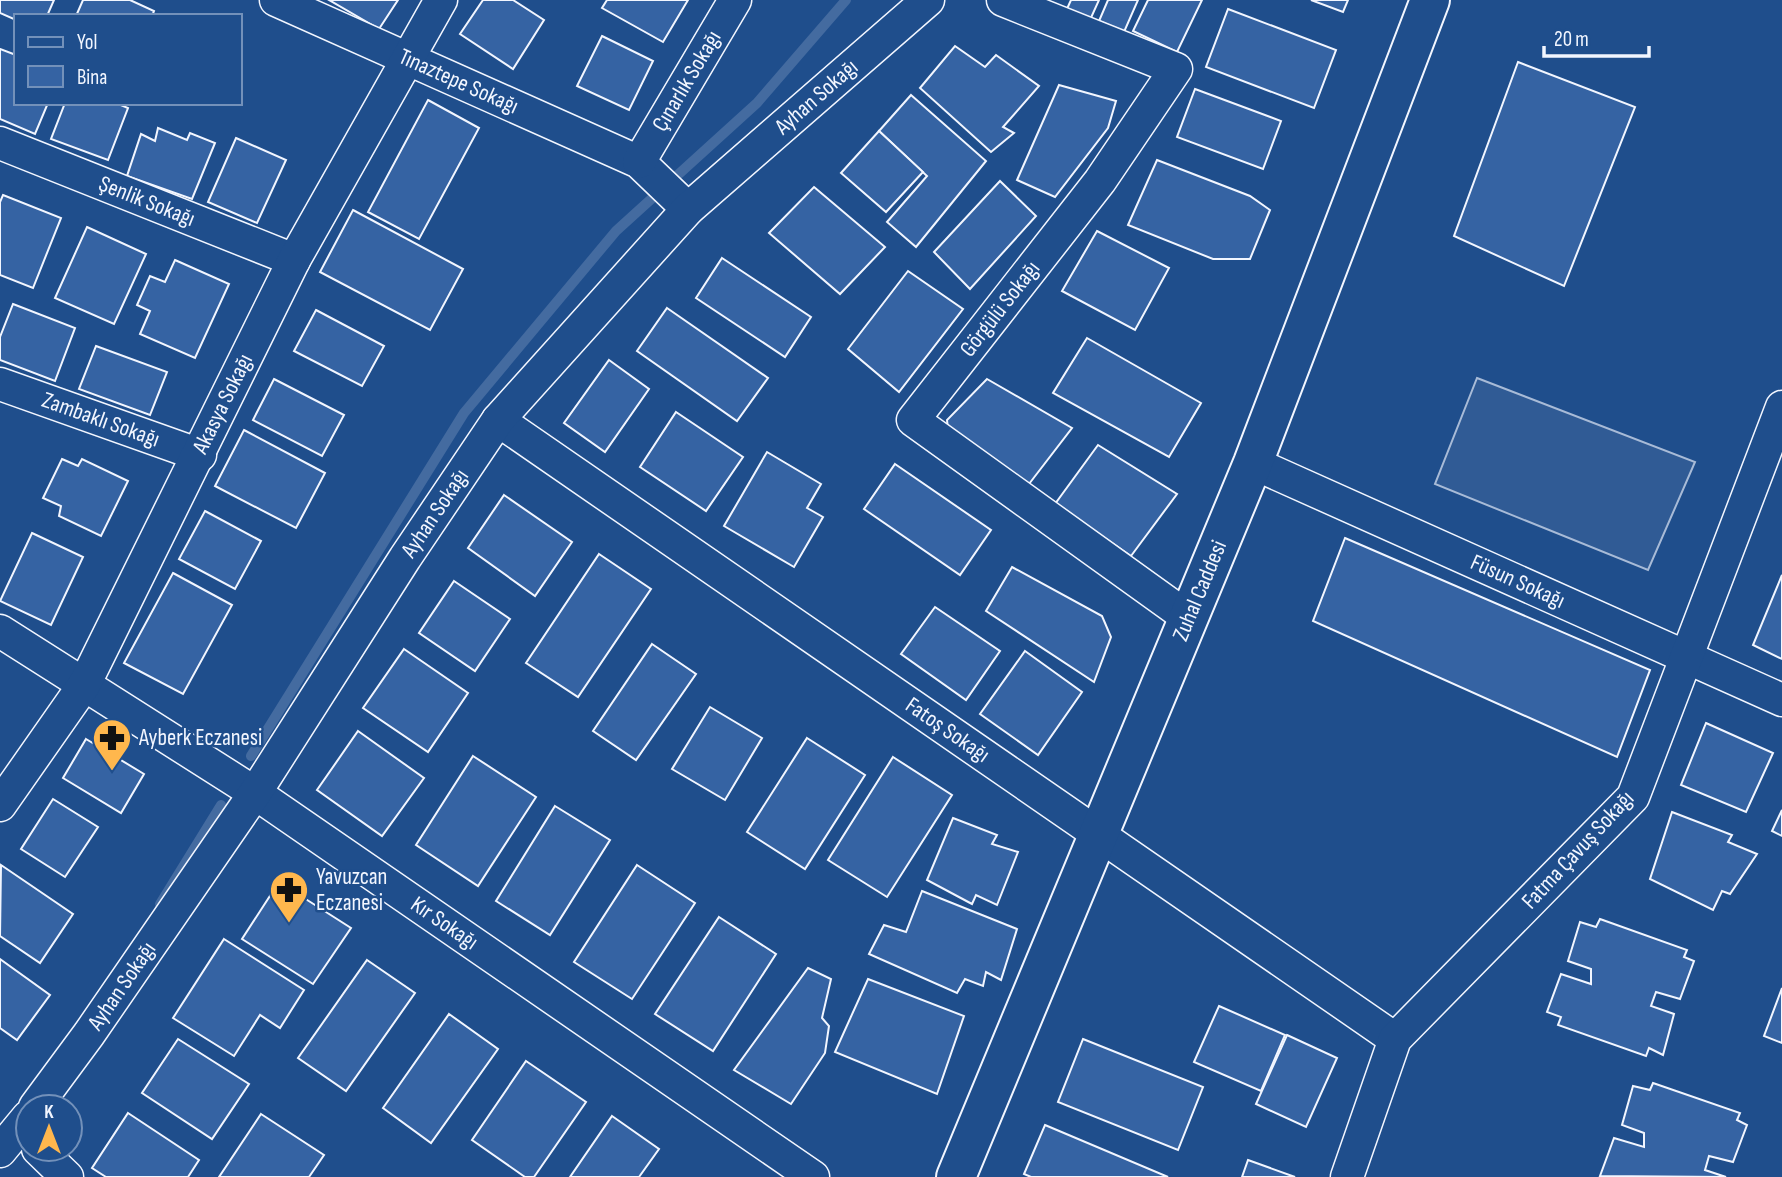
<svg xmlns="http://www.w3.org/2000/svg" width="1782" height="1177" viewBox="0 0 1782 1177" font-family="'Sofia Sans Condensed',sans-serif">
	<rect width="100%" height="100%" fill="#1f4e8c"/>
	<path fill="#305b95" stroke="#a8bbd7" stroke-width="2" d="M1477 378 1695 462 1648 570 1435 484Z"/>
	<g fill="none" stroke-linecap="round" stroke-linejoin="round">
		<g stroke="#446ba0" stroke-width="10">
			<path d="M251 756 464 413 616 231 757 103 846 0"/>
			<path d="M160 904 221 805"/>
		</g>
	</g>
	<g fill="#3563a3" stroke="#f2f6ff" stroke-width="2">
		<path d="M0 0H54L47 16H16V20L0 13Z"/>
		<path d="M83 0H130L154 11 152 16H76Z"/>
		<path d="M329 0H398L379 29Z"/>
		<path d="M483 0H513L544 20 513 69 460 34Z"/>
		<path d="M607 0H688L663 42 602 8Z"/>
		<path d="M1071 0H1099L1090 20 1066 11Z"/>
		<path d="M1108 0H1138L1124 32 1099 21Z"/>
		<path d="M1148 0H1202L1177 52 1133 31Z"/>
		<path d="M1311 0H1348L1343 12Z"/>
		<path d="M1228 9 1336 50 1314 108 1206 67Z"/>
		<path d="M602 36 653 61 629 110 577 86Z"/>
		<path d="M955 46 985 67 996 55 1039 86 1003 127 1014 133 991 152 920 88Z"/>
		<path d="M0 49 16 55V103H48L35 134 0 119Z"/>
		<path d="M1518 62 1635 107 1564 286 1454 236Z"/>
		<path d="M1059 85 1116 101 1108 128 1055 197 1017 180Z"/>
		<path d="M1195 89 1281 121 1263 169 1177 137Z"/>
		<path d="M911 95 986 161 916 247 887 222 927 176 879 131Z"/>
		<path d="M428 100 479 128 419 239 368 212Z"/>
		<path d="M65 103H116L128 108 108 160 51 139Z"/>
		<path d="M158 128 187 140 190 133 215 143 192 199 127 176 141 134 155 141Z"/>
		<path d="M879 131 923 172 886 212 841 173Z"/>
		<path d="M236 138 286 160 257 223 208 202Z"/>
		<path d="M1157 160 1250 196 1270 210 1250 259H1213L1128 225Z"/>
		<path d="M1000 181 1036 216 970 289 934 252Z"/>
		<path d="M814 187 885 247 840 294 769 233Z"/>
		<path d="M3 195 61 218 33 288 0 275V202Z"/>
		<path d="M353 210 463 269 430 330 320 272Z"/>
		<path d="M87 227 146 254 114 324 55 298Z"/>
		<path d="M1097 231 1169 268 1135 330 1062 291Z"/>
		<path d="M722 258 811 317 785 357 696 298Z"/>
		<path d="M175 260 229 284 195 358 140 334 150 311 137 305 150 276 165 282Z"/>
		<path d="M908 271 963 309 899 392 848 349Z"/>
		<path d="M13 304 75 328 55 381 0 360V337Z"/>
		<path d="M667 308 768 378 737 421 637 351Z"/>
		<path d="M316 310 384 346 362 386 294 351Z"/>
		<path d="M1087 338 1201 403 1169 457 1053 393Z"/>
		<path d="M96 346 167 372 150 415 79 389Z"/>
		<path d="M609 360 649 389 605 452 564 423Z"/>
		<path d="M274 379 344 415 322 456 253 420Z"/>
		<path d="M987 379 1072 428 1029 484 948 429 947 420Z"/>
		<path d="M676 412 743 457 706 511 640 467Z"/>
		<path d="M244 430 325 473 296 528 215 486Z"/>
		<path d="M1098 445 1177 494 1131 556 1055 504Z"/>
		<path d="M767 452 821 484 807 508 823 517 794 567 724 526Z"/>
		<path d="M62 459 78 466 82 459 128 481 101 536 59 516 61 506 43 498Z"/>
		<path d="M895 464 991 530 960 575 864 509Z"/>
		<path d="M504 495 572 542 535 596 468 548Z"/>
		<path d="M205 511 261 541 235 589 179 559Z"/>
		<path d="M32 533 83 557 51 625 0 601Z"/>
		<path d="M1345 538 1650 670 1617 757 1313 621Z"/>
		<path d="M599 554 651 589 578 697 526 663Z"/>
		<path d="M1012 567 1102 616 1111 637 1094 682 986 611Z"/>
		<path d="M173 573 232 605 183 694 124 663Z"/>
		<path d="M1782 575V659L1753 645Z"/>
		<path d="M454 581 510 619 475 671 419 633Z"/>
		<path d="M935 607 1000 651 966 700 901 654Z"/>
		<path d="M652 644 696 674 636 760 593 731Z"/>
		<path d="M404 649 468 693 428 752 363 708Z"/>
		<path d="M1025 651 1082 692 1038 755 980 714Z"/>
		<path d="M710 707 762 738 725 800 672 769Z"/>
		<path d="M1706 723 1773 753 1746 812 1681 785Z"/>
		<path d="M358 731 424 778 382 836 317 790Z"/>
		<path d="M807 738 865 775 805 869 747 832Z"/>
		<path d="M86 739 144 774 121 813 63 778Z"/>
		<path d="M473 756 536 797 478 886 416 845Z"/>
		<path d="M893 757 952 795 887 897 828 860Z"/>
		<path d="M53 799 98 827 65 877 21 849Z"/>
		<path d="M555 806 610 840 550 935 496 901Z"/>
		<path d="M1782 810V836L1772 831Z"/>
		<path d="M1672 812 1732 835 1728 842 1757 854 1730 894 1722 891 1713 910 1650 879Z"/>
		<path d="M953 818 997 835 992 844 1018 852 997 905 976 895 972 904 927 880Z"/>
		<path d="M1 865 73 914 40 963 0 936Z"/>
		<path d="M637 865 695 903 632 999 574 962Z"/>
		<path d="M279 882 351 928 313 984 242 939Z"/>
		<path d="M922 891 1017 929 1001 980 986 972 983 986 965 979 957 993 869 954 884 925 906 932Z"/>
		<path d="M719 917 776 954 713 1051 655 1014Z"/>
		<path d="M1600 919 1687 950 1684 957 1694 961 1680 999 1656 992 1651 1006 1674 1014 1663 1055 1649 1048 1646 1056 1558 1025 1561 1017 1547 1012 1561 974 1591 984V969L1568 961 1580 922 1596 927Z"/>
		<path d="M224 939 304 990 280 1028 260 1015 234 1056 173 1018Z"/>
		<path d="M0 959 50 995 17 1040 0 1028Z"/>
		<path d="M367 960 415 993 346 1091 298 1058Z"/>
		<path d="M808 968 831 979 822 1018 829 1026 825 1053 791 1104 734 1070Z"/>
		<path d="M868 979 964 1016 937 1094 835 1052Z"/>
		<path d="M1782 988V1043L1764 1036Z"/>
		<path d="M1219 1006 1285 1035 1261 1091 1194 1062Z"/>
		<path d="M449 1014 498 1049 431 1143 383 1108Z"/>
		<path d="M1287 1035 1337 1058 1306 1127 1256 1104Z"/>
		<path d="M178 1039 249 1084 212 1139 142 1093Z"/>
		<path d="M1083 1039 1203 1087 1178 1150 1058 1102Z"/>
		<path d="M526 1061 586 1102 534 1177H525L472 1140Z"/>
		<path d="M1653 1083 1740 1113 1737 1120 1747 1125 1733 1162 1709 1156 1705 1170 1726 1177 1600 1176 1614 1138 1644 1147V1133L1622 1125 1633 1086 1650 1090Z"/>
		<path d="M128 1113 199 1160 188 1177H106L92 1168Z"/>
		<path d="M261 1114 324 1155 309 1177H219Z"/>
		<path d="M612 1116 659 1149 639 1177H570Z"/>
		<path d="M1045 1125 1168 1177H1031L1024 1174Z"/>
		<path d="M1248 1160 1295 1177H1242Z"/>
	</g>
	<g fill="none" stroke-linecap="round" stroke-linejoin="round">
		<g stroke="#f2f6ff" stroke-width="35">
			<g id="minor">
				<path id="s1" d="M276 0 639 162 688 209"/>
				<path d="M1003 0 1176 69 1100 181 913 420 1190 619"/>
				<path id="s2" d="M0 143 294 260"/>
				<path id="s3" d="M639 162 735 0"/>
				<path id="s4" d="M0 384 200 455"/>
				<path id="s5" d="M498 420 1395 1039"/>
				<path id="s6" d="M1253 463 1782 700"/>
				<path id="s7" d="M0 631 255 793 813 1177"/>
				<path id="s8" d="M0 805 84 685 294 260 441 0"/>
				<path id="s9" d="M35 1107 89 1034 255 793 405 558 498 420 688 209 928 0"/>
				<path d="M38 1149 67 1177"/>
				<path d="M0 1151 28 1117"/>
				<path d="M1347 1177 1395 1039 1633 797 1782 407"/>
			</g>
		</g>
		<g stroke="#f2f6ff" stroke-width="42">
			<g id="tertiary">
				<path id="s10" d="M956 1177 1253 463 1430 0"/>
			</g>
		</g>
		<use href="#minor" stroke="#1f4e8c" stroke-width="32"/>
		<use href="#tertiary" stroke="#1f4e8c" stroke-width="38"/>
	</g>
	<defs>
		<g id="pharmacy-pin" transform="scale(2.0125)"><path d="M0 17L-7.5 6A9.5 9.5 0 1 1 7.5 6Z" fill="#ffb74d" stroke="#1f4e8c"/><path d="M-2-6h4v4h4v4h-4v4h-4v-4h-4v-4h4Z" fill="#111"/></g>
	</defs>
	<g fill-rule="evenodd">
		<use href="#pharmacy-pin" x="112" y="738"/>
		<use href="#pharmacy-pin" x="289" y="890"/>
	</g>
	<g text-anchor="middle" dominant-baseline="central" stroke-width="5" stroke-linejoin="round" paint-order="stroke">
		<g font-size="23" fill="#f2f6ff" stroke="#1f4e8c">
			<text stroke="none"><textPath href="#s1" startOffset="200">Tınaztepe Sokağı</textPath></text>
			<text stroke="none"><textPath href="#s3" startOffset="94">Çınarlık Sokağı</textPath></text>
			<text stroke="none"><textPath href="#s9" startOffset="1283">Ayhan Sokağı</textPath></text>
			<text stroke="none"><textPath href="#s2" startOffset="158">Şenlik Sokağı</textPath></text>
			<text transform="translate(1000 309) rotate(-52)">Görgülü Sokağı</text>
			<text stroke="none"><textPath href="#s8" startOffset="460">Akasya Sokağı</textPath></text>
			<text stroke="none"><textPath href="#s4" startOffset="107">Zambaklı Sokağı</textPath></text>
			<text stroke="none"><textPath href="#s9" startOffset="716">Ayhan Sokağı</textPath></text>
			<text stroke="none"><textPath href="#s6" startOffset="290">Füsun Sokağı</textPath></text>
			<text stroke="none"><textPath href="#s10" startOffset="635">Zuhal Caddesi</textPath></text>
			<text stroke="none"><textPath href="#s5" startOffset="546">Fatoş Sokağı</textPath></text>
			<text transform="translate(1578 850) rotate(-47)">Fatma Çavuş Sokağı</text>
			<text stroke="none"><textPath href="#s7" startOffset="532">Kır Sokağı</textPath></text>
			<text stroke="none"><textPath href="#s9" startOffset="149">Ayhan Sokağı</textPath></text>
		</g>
		<g font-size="23" fill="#f2f6ff" stroke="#1f4e8c" text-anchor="start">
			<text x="139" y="738">Ayberk Eczanesi</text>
			<text x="316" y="877">Yavuzcan<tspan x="316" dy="26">Eczanesi</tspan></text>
		</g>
	</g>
	<rect x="14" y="14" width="228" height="91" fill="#1f4e8c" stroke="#7391ba" stroke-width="2"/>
	<rect x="28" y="37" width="35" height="10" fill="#1f4e8c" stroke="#7391ba" stroke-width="2"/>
	<text x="77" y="49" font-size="21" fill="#f2f6ff">Yol</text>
	<rect x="28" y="66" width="35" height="21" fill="#3563a3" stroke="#7391ba" stroke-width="2"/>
	<text x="77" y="84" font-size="21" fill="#f2f6ff">Bina</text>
	<g transform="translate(49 1128)"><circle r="33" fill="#1f4e8c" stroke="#7391ba" stroke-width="2"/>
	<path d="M0-5L12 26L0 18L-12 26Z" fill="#ffb74d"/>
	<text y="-10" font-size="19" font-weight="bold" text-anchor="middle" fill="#f2f6ff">K</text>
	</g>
	<path d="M1544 46v10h105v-10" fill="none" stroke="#f2f6ff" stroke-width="3.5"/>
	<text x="1554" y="46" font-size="21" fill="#f2f6ff" stroke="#1f4e8c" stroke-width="5" paint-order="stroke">20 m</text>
</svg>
